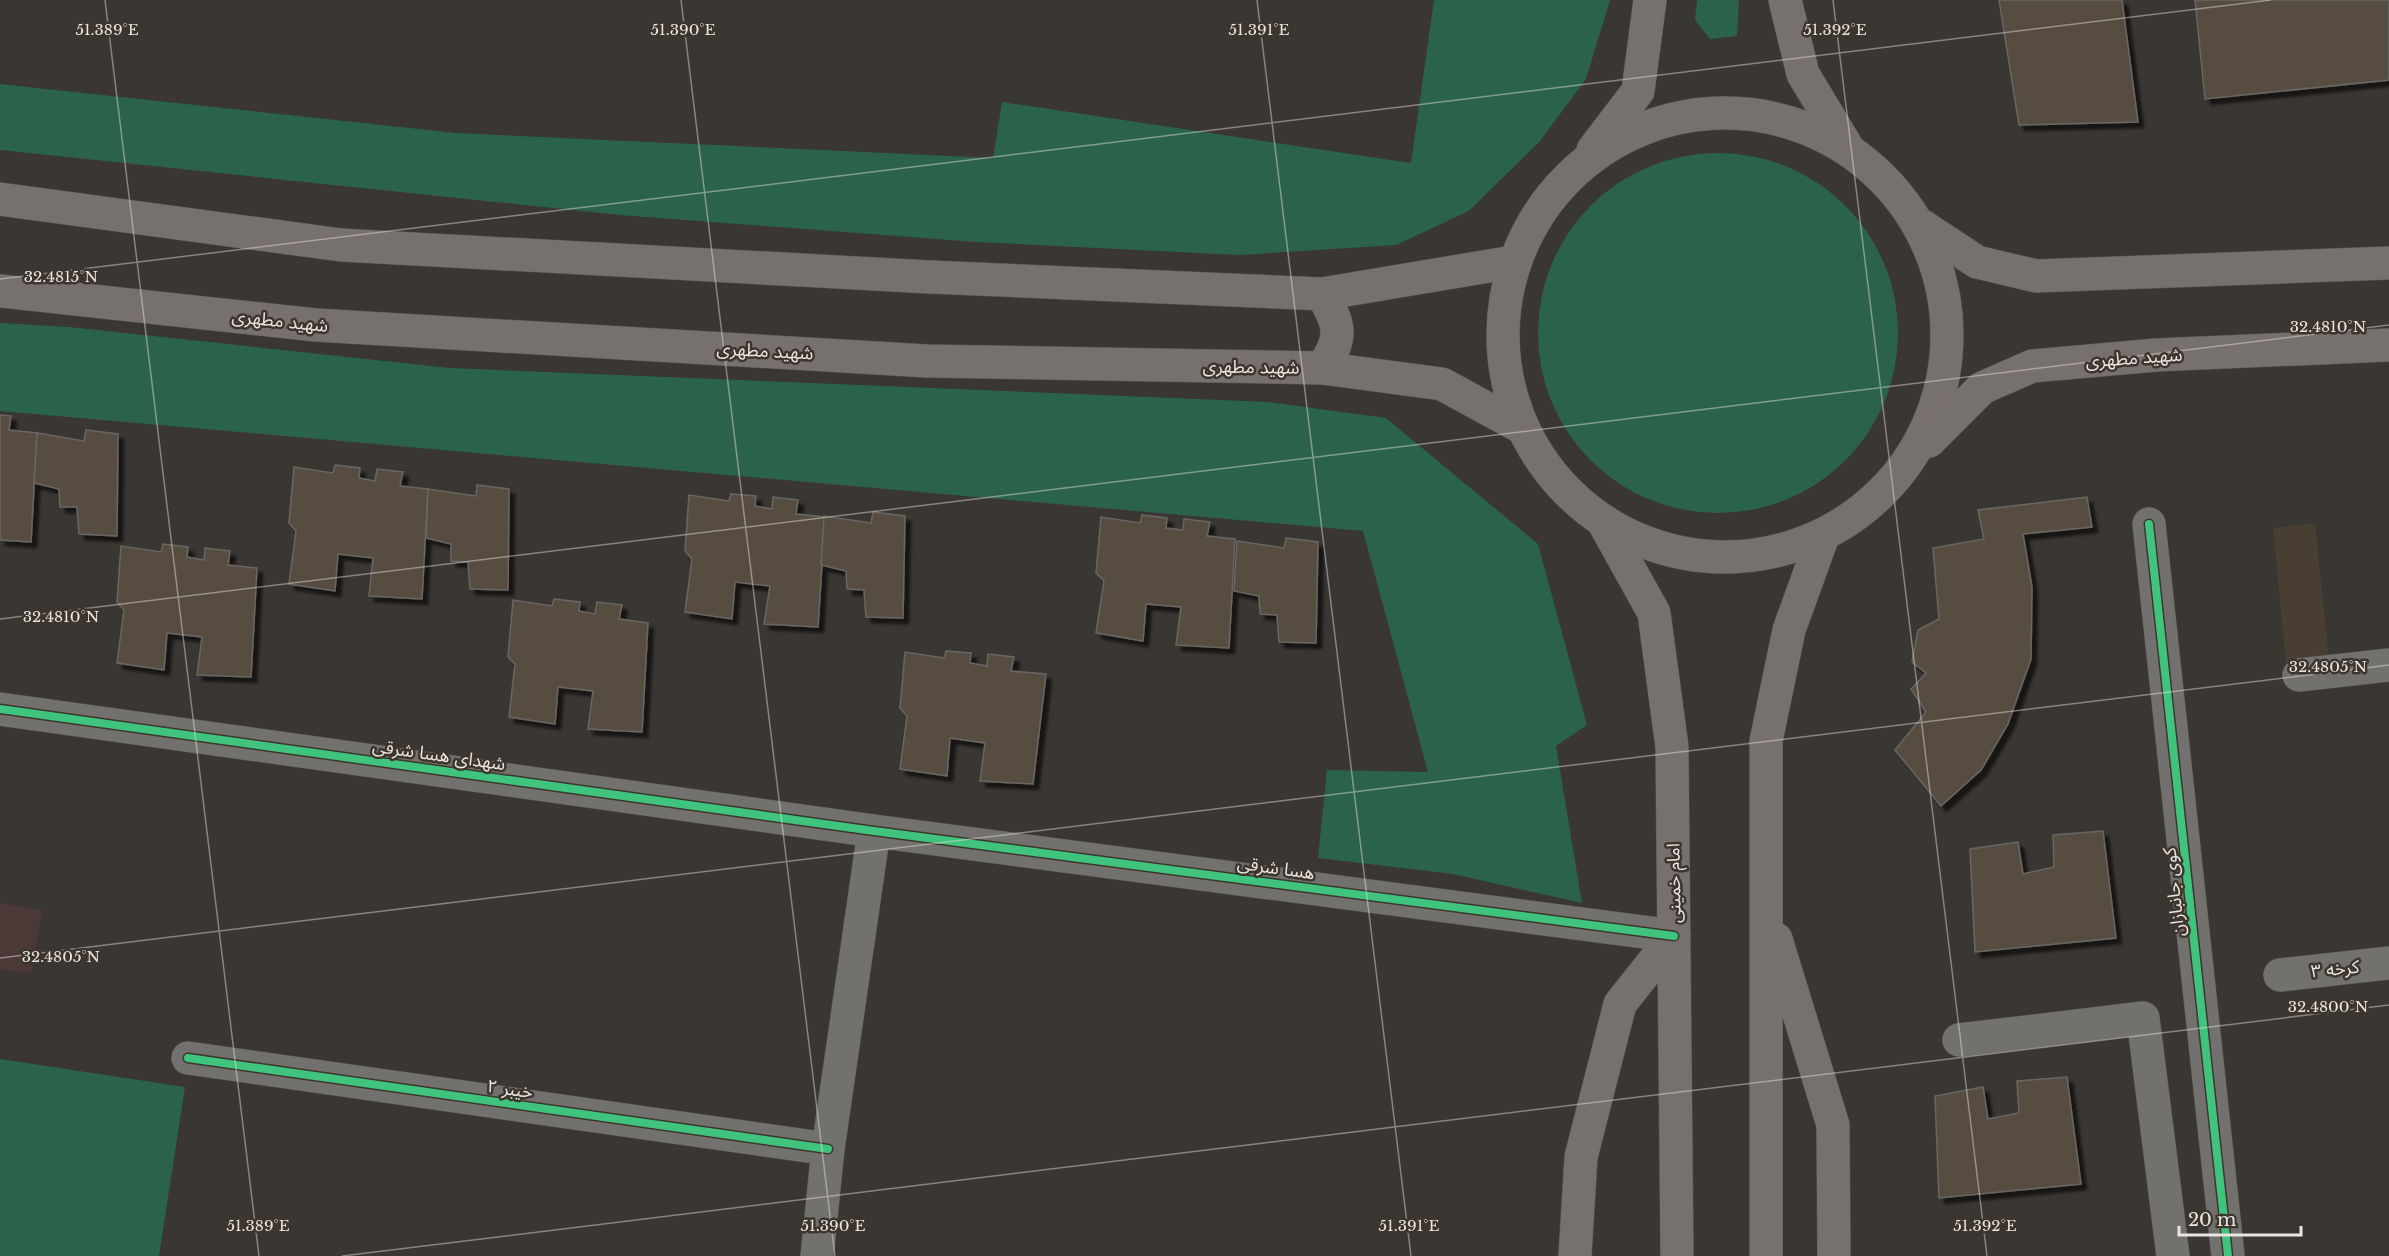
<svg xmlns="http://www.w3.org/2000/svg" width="2389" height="1256" viewBox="0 0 2389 1256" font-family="'Libre Baskerville','Noto Sans Arabic',serif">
	<defs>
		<filter id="shadow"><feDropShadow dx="5.5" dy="5.5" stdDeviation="1.5" flood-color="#0009"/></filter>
	</defs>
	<rect width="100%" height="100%" fill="#3a3632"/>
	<path fill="#4b3938" d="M0 903 42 910 31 974 0 969Z"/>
	<path fill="#483e32" d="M2315 523 2329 659 2286 663 2273 528Z"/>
	<g fill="#2b624c">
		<path d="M1434 0H1610L1586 79 1540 141 1469 211 1396 245 1239 255 976 242 620 215 0 150V84L456 133 993 158 1002 102 1411 163Z"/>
		<path d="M1697 0H1739L1737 36 1710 39 1695 20Z"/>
		<circle cx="1718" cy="333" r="180"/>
		<path d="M0 323 69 327 450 368 1269 402 1386 418 1538 544 1587 725 1556 746 1582 903 1453 874 1318 858 1327 770 1428 772 1363 531 0 411Z"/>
		<path d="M0 1059 185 1087 159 1256H0Z"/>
	</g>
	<g fill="#574d40" stroke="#696663" stroke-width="1.5" filter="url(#shadow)">
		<path d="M1999 0H2122L2138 122 2019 125Z"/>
		<path d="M2195 0H2389V80L2205 99Z"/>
		<path d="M0 415 11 416 9 430 37 433 31 542 0 540Z"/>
		<path d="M86 430 118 434 117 536 79 534 77 507H60L59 489 34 483 37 433 84 441Z"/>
		<path d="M335 465 360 468 359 478 375 481 377 469 403 472 400 486 428 489 422 599 369 596 373 558 338 554 335 591 289 584 296 531 289 523 294 467 333 473Z"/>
		<path d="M477 485 509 489 508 590 470 589 468 562 451 561V544L426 538 428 489 476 496Z"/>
		<path d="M731 494 756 496 755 506 772 509 773 497 798 500 796 514 825 517 818 627 764 624 770 586 735 582 732 619 685 612 692 559 685 551 689 495 729 501Z"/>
		<path d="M2087 497 2092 527 2023 534 2032 587 2031 659 2008 724 1981 770 1941 806 1895 750 1926 712 1911 689 1926 673 1912 662 1918 630 1939 619 1933 548 1984 539 1978 510Z"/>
		<path d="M873 512 905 516 903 618 866 617 864 590 847 589 846 571 821 565 824 516 871 523Z"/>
		<path d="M1142 515 1167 518 1166 528 1183 530 1184 519 1210 522 1207 536 1235 539 1229 648 1176 645 1181 607 1146 604 1143 641 1096 633 1104 581 1096 573 1101 517 1140 523Z"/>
		<path d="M1286 538 1318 542 1316 643 1279 642 1277 615 1260 614 1259 596 1234 591 1237 541 1284 548Z"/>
		<path d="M163 544 188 547 187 557 204 560 205 548 230 551 228 565 257 568 251 677 197 675 202 637 167 633 164 670 117 663 124 610 117 602 121 546 161 552Z"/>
		<path d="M554 599 580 602 579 611 595 614 597 602 622 605 619 619 648 623 642 732 588 729 593 691 558 687 555 724 509 717 515 664 508 657 513 600 552 606Z"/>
		<path d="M946 651 971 653 970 663 987 666 988 654 1014 657 1011 671 1046 674 1033 784 980 781 985 743 950 738 947 776 900 769 907 716 900 708 905 652 944 658Z"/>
		<path d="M2103 831 2116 938 1975 952 1970 849 2018 842 2023 874 2054 867 2053 835Z"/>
		<path d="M2067 1077 2081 1184 1939 1198 1935 1096 1983 1087 1988 1119 2019 1113 2017 1081Z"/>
	</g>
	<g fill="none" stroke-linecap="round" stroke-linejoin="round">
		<g stroke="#55524e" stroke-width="34">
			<g id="minor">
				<path d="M2149 524 2228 1256"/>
				<path d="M2299 675 2389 665"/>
				<path d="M0 709 874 831 1674 936"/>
				<path d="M2280 975 2389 963"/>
				<path d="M1959 1040 2143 1018 2173 1256"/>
				<path d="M188 1058 828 1149"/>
				<path d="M817 1256 828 1149 874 831"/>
			</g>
		</g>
		<g stroke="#55524e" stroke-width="34">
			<g id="major">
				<path d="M1785 0 1803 74 1847 147"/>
				<circle cx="1725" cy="335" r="222"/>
				<path d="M1593 150 1638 91 1650 0"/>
				<path d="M0 199 341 245 930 277 1322 294 1513 262"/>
				<path d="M1921 225 1977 262 2036 276 2389 263"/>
				<path d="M0 291 316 325 927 361 1322 368 1442 384 1521 427"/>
				<path d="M1322 368C1344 337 1340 325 1322 294"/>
				<path d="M1929 441 1982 388 2032 366 2156 355 2389 345"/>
				<path d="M1604 523 1654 613 1672 747 1677 1256"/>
				<path d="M1776 939 1833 1125 1834 1256"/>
				<path d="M1575 1256 1581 1157 1620 1004 1674 936"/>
				<path d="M1766 1256V741L1789 630 1823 536"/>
			</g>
		</g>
		<use href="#minor" stroke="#73716e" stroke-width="33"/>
		<use href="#major" stroke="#76706e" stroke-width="33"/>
		<g stroke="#3d362e" stroke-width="11">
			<g id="cycleway">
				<path d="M2149 524 2228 1256"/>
				<path d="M0 709 874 831 1674 936"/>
				<path d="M188 1058 828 1149"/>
			</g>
		</g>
		<use href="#cycleway" stroke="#40c37c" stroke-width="8"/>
	</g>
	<path fill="none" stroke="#eae5e0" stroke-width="1.5" stroke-opacity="0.45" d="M105 0 259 1256M681 0 835 1256M1257 0 1411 1256M1833 0 1987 1256M0 279 2271 0M0 619 2389 325M0 958 2389 665M342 1256 2389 1005"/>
	<g text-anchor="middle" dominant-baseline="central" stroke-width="5" stroke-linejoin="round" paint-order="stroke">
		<g font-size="18" fill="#eae5e0" stroke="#3d362e">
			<text transform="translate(280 321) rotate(6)">شهید مطهری</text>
			<text transform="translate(765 351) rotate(3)">شهید مطهری</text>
			<text transform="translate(2134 358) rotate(-4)">شهید مطهری</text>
			<text transform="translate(1251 367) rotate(1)">شهید مطهری</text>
			<text transform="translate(439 755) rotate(8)">شهدای هسا شرقی</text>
			<text transform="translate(1276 868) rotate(8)">هسا شرقی</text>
			<text transform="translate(1674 883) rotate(-91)">امام خمینی</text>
			<text transform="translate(2174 892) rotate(-96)">کوی جانبازان</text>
			<text transform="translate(2335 969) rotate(-6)">کرخه ۳</text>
			<text transform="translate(510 1089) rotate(8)">خیبر ۲</text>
		</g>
	</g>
	<g font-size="15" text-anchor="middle" fill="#eae5e0" stroke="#3d362e" stroke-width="5" stroke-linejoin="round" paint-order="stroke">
		<text x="107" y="35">51.389°E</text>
		<text x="683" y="35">51.390°E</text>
		<text x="1259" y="35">51.391°E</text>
		<text x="1835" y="35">51.392°E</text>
		<text x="61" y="282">32.4815°N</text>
		<text x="2328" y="332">32.4810°N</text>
		<text x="61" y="622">32.4810°N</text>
		<text x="2328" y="672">32.4805°N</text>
		<text x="61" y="962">32.4805°N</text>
		<text x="2328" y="1012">32.4800°N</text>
		<text x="258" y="1231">51.389°E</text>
		<text x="833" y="1231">51.390°E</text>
		<text x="1409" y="1231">51.391°E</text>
		<text x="1985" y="1231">51.392°E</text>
	</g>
	<path d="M2179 1226v9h122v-9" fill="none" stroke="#eae5e0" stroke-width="3"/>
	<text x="2188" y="1226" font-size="18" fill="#eae5e0" stroke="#3d362e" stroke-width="4.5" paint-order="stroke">20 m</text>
</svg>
